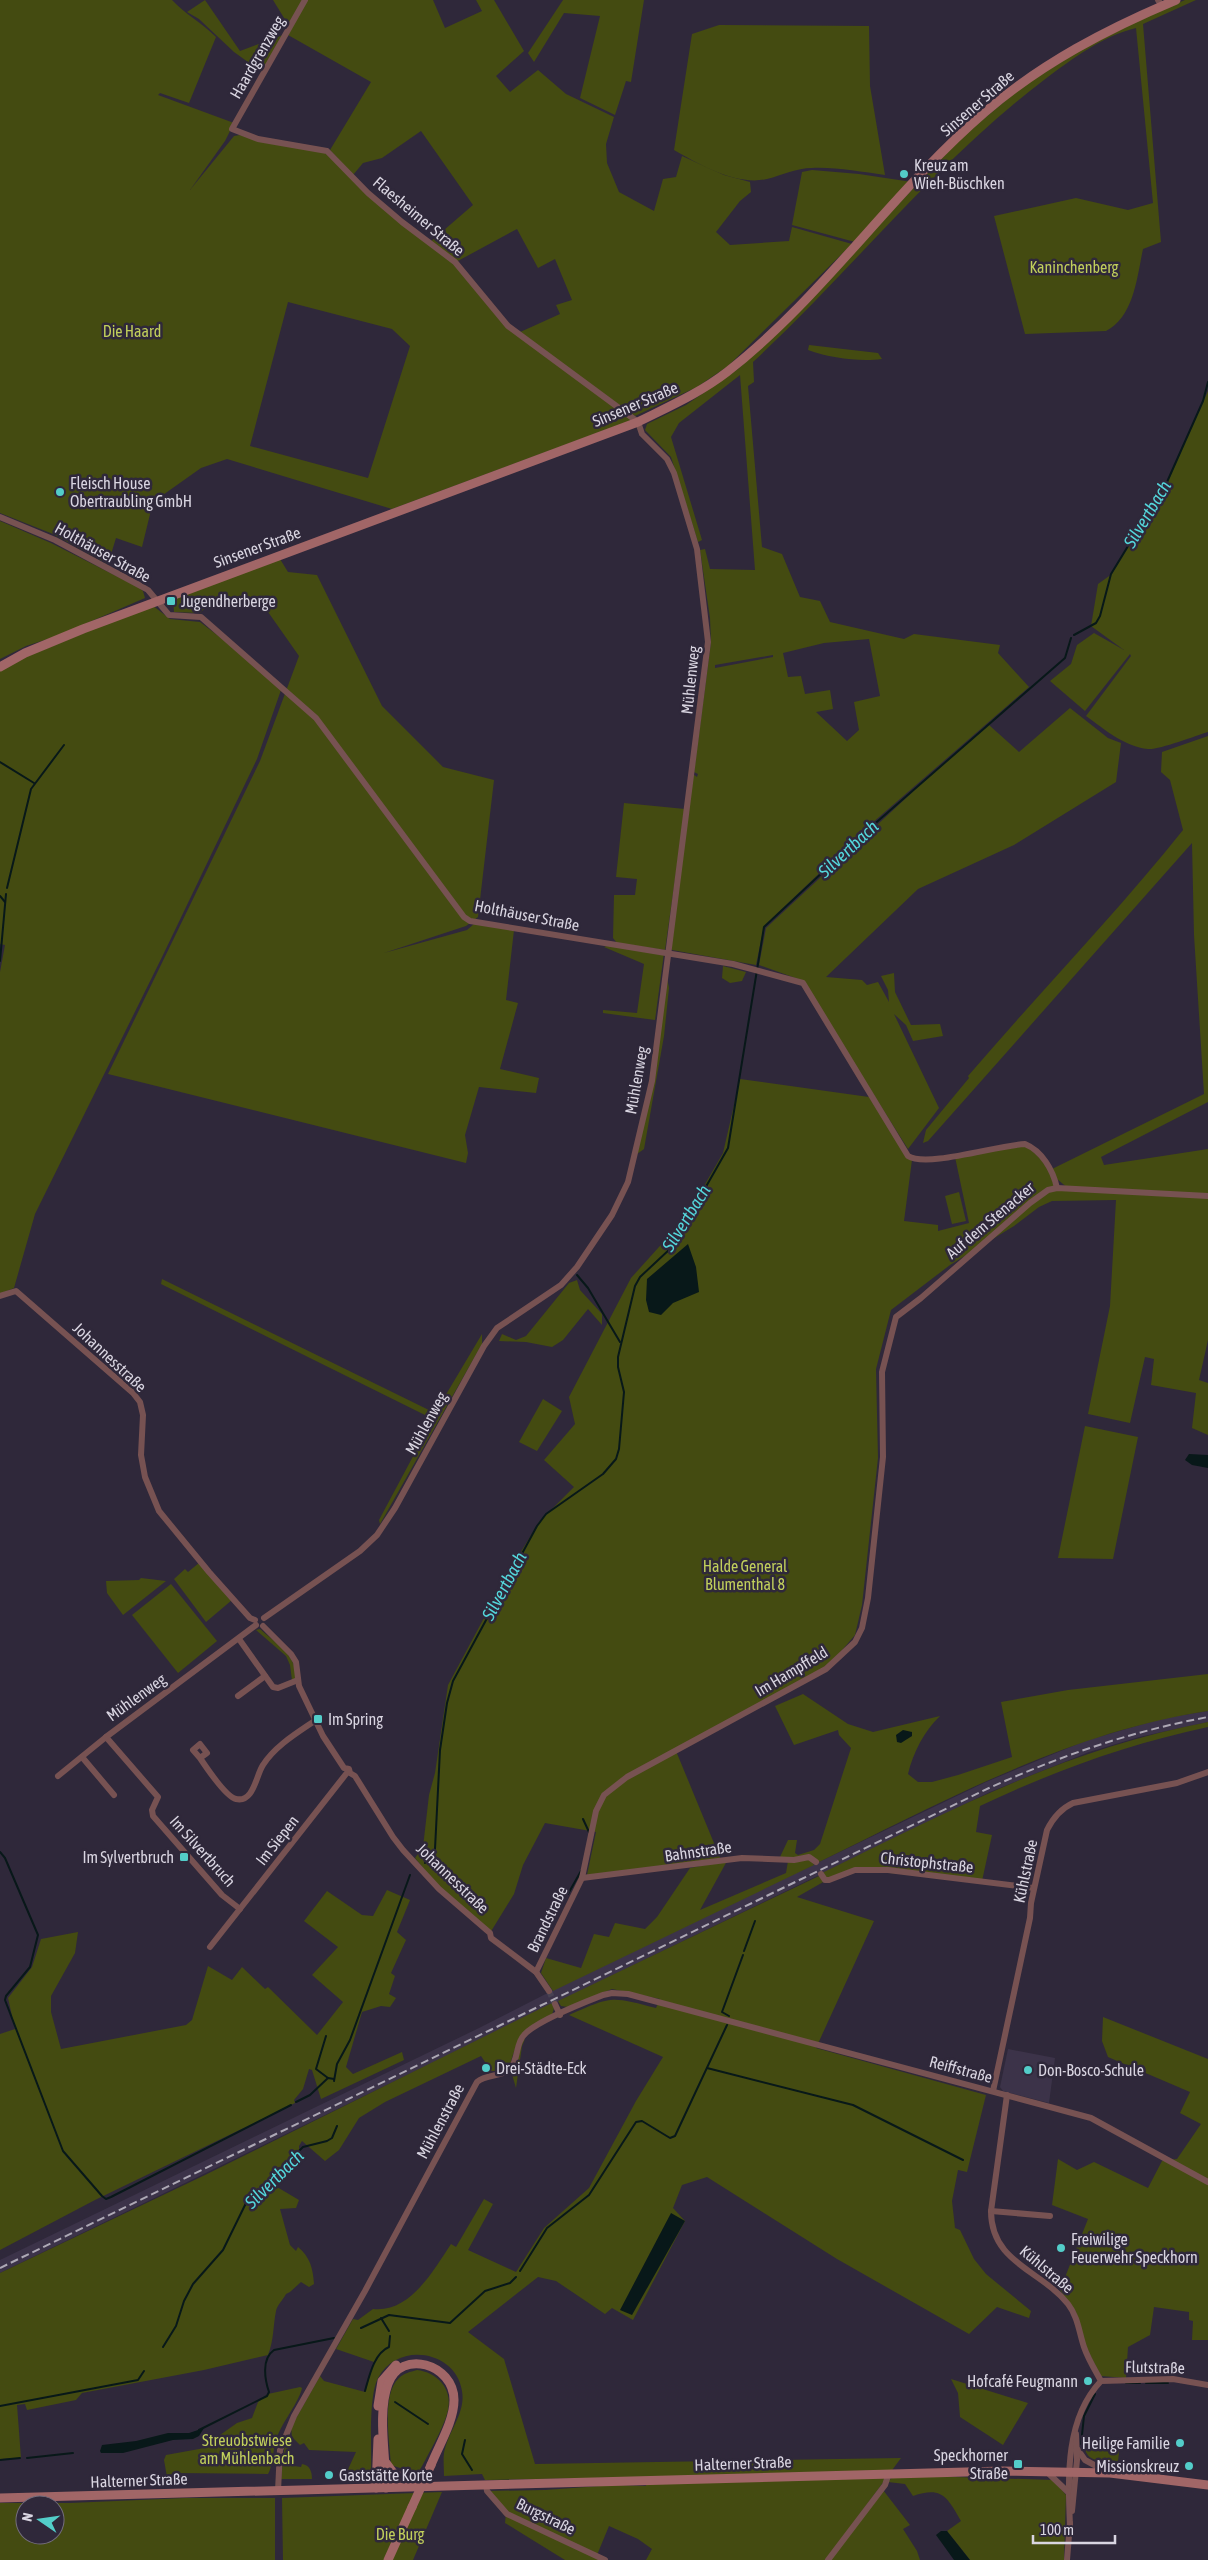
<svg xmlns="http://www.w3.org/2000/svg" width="1208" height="2560" viewBox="0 0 1208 2560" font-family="'Asap Condensed',sans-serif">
	<rect width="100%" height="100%" fill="#2f283a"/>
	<g fill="#3c3349">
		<path d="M1208 1711V1722L1139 1737 1089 1752 990 1792 0 2273V2260L479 2028 577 1978 986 1782 1085 1741 1164 1718Z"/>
		<path d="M1008 2049 1055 2058 1049 2103 1003 2091 1000 2087Z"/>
	</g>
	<g fill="#444b11" fill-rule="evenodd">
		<path d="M0 0H172C185 14 202 23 216 37L189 103 160 93 158 95 234 123 225 141 190 190 234 136 240 135 322 150 359 184 454 263 508 326 632 420 392 509 227 459 201 468 153 502 142 547 116 538 108 564 53 534 0 513ZM288 302 392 329 410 346 368 478 250 446Z"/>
		<path d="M205 0 240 51 283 35 262 72 234 52 199 19 187 12Z"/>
		<path d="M273 0H304L289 26Z"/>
		<path d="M307 0H433L445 28 482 11 476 0H494L524 51 496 76 510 92 538 70 566 94 614 117 606 144 607 163 619 192 654 211 663 179 676 177 682 156 724 175 750 182 751 192 740 201 716 232 730 245 789 241 792 227 852 244 728 366 697 387 635 416 518 333 560 314 556 305 572 300 555 259 538 268 517 229 456 262 429 243 473 205 421 131 382 158 363 163 353 175 330 150 371 82 288 35Z"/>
		<path d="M563 0H644L631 82 626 81 615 115 580 98 600 16 564 13 534 62 528 53Z"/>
		<path d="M1185 0H1196L1143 24 1161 242 1143 249C1137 277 1134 317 1106 331L1025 334 994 216 1076 198 1128 210 1153 203 1136 28C1102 36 1072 59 1044 80 936 162 852 270 753 362L754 382 748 386 762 547 782 554 800 597 820 601 830 622 904 639 914 634 1000 645 998 653 1029 687 871 824 764 926 756 965 672 950 670 945 693 774 697 777 698 774 694 772 711 642 710 618 700 550 705 549 710 569 755 570 740 375 679 423 671 437 702 540 698 542 671 457 645 430 647 424 686 405 738 369 792 317 961 138 1022 87 1107 33ZM869 639 880 696 854 702 859 730 847 741 816 712 833 709 830 690 805 694 801 676 788 677 783 653 824 643ZM773 655V657L715 668V665Z"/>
		<path d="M719 25 869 26 870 86 885 175C861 172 836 167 812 168 796 168 783 175 767 179 737 186 700 165 674 150L692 34Z"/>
		<path d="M812 170 859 174 912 182 855 242 792 225 802 172Z"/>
		<path d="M809 345 878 353 882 359C860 362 830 358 808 350Z"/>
		<path d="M1208 391V732C1195 736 1159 750 1148 749 1125 747 1104 729 1086 716L1131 656 1130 654 1085 711 1050 681 1071 664 1077 645 1094 633 1124 650 1091 626 1098 584 1112 574 1167 484Z"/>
		<path d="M0 521 51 543 138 587 143 591 145 598 57 636 26 646 0 659Z"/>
		<path d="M280 559 288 572 317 575 382 706 443 767 494 780 478 917 466 926 384 953 467 930 475 923 514 930 506 1000 518 1003 500 1069 539 1078 536 1093 479 1087 465 1135 468 1153 466 1163 108 1074 260 761 299 656 261 602 217 597 200 613 174 612 173 598Z"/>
		<path d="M152 605 170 619 200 622 229 644 281 690 257 759 163 955 35 1214 14 1288 0 1294V972L5 945 0 944V671L28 656Z"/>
		<path d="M1070 708 1108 738 1121 743 1116 782 1014 845 918 889 826 977 862 980 867 985 878 982 889 1002 888 990 881 976 894 973 895 992 911 1025 940 1024 943 1036 913 1041 906 1025 894 1014 939 1108 908 1149 801 980 759 965 766 928 918 787 989 725 1019 752Z"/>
		<path d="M1208 736V1102L1101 1157 1104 1165 1208 1149V1194L1069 1189 1057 1179 1052 1169 1204 1094 1194 935 1192 843 928 1141 923 1143 926 1130 969 1078 968 1076C1039 993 1115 915 1183 830L1170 780 1161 772 1162 752Z"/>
		<path d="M624 803 685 809 665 950 617 943 613 938 614 895H635L637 879 616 877Z"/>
		<path d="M609 945 664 953 655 1020 603 1013V1010L637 1013 644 964 604 947Z"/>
		<path d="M723 966 746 972 742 981 730 983 722 978Z"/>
		<path d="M666 972 669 988 664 1036 644 1149 637 1154 646 1112Z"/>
		<path d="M740 1079 869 1097 912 1160 904 1221 938 1225V1231L969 1223 955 1157 1025 1146C1041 1155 1051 1172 1057 1189L1208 1197V1340L1199 1380 1208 1383V1435L1192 1428 1196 1393 1151 1385 1154 1359 1145 1357 1130 1423 1088 1414 1110 1306 1116 1200 1052 1201 1039 1207 1014 1226 950 1265 891 1310 876 1369 878 1458 862 1605 855 1635 826 1669 676 1751 721 1860 587 1875 596 1832 545 1823 523 1865 514 1894 490 1933 440 1888 415 1858 423 1847 429 1795 435 1773 448 1685 507 1575 539 1522 574 1487 544 1460 575 1424 569 1397 631 1278 686 1217 723 1153Z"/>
		<path d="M959 1192 966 1221 952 1224 945 1196Z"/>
		<path d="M162 1279 435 1413 482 1334V1344L380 1524 379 1520 433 1419 161 1284Z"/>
		<path d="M577 1280 580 1290 602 1314V1325L588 1309 563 1340 552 1347 526 1342 499 1341 502 1334 516 1340 526 1336 569 1283Z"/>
		<path d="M543 1399 562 1411 537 1451 519 1442Z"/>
		<path d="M1085 1426 1138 1437 1113 1559 1058 1558Z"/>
		<path d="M199 1563 232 1600 206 1622 174 1579 185 1569 188 1572Z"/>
		<path d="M141 1578 166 1581 123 1615 107 1593 106 1581 139 1580Z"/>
		<path d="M171 1584 217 1641 178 1673 132 1615Z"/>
		<path d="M260 1629C274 1642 299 1656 295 1679L292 1680 290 1665 286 1656 256 1630Z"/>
		<path d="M1208 1674V1711C1068 1732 943 1802 817 1863L805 1857H780L788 1840H797L795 1853 798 1855 814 1850 820 1844 851 1748 839 1735 838 1730 794 1745 775 1706 803 1694 848 1724 873 1732 940 1716C924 1731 913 1753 908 1774L918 1782H932L958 1775 1012 1757 1001 1702 1068 1690Z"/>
		<path d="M1208 1722V1727C1128 1744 1054 1771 980 1806L976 1832 992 1835 982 1881 855 1870 828 1879 822 1873C951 1810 1066 1749 1208 1722Z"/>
		<path d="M811 1860 814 1865 553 1991 541 1973 546 1958 581 1968 594 1934 609 1937 615 1923 645 1929 657 1917 690 1868 727 1861 700 1910 786 1873 788 1861Z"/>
		<path d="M819 1876 825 1881 797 1897 874 1921 816 2048 986 2095 967 2172 958 2170 952 2201 955 2228 960 2230 974 2259 986 2274 1031 2311 1029 2318 997 2307 969 2334 837 2259 707 2177 682 2185 673 2208 685 2221 633 2320 612 2308 605 2314 556 2281 538 2277 468 2332 504 2359 535 2464 901 2458 826 2560H646L652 2549 638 2539 609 2526 597 2555 507 2513 488 2491 545 2490 614 2485 646 2486 647 2477 485 2480 482 2474 444 2476C444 2468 443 2460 444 2453 448 2431 466 2413 462 2391 456 2350 397 2341 378 2378 368 2398 372 2449 371 2473L366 2474 360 2478H344L356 2452 309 2450 304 2443 300 2445 292 2437 291 2427 320 2376 324 2381 365 2392 374 2362 336 2349 353 2319 358 2320 373 2309C410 2313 433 2271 451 2244L456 2247 484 2199 493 2204 468 2250 516 2272 544 2228 589 2188 636 2101 663 2057 569 2015C612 1996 610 1996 656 2008L660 1999 612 1989 568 2007 561 2006 558 2001Z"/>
		<path d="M387 1890 410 1900 397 1932 406 1940 391 1973 395 1976 389 1994 396 1998 390 2007 381 2006 362 2012 346 2067 353 2074 402 2052 404 2060 321 2099 312 2070 309 2069 303 2089 294 2100 295 2103 95 2200 0 2250V2034L15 2029 8 1998 32 1967 41 1939 78 1932 75 1953 51 1996V2012L61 2049 186 2025 192 2020 208 1966 232 1980 242 1967 265 1989 268 1987 317 2035 343 2002 312 1975 338 1947 304 1921 327 1891 362 1915 373 1916Z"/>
		<path d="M552 2003 554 2008 552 2015C525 2028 518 2035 510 2065L501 2071H491L481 2056 385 2102 359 2118 339 2150 325 2161 302 2141 299 2146 300 2163 279 2182 277 2187 299 2200 296 2208 280 2209 290 2245 296 2251 298 2247C310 2257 313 2268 314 2284L309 2287 301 2282 290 2292 286 2294C283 2300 277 2305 276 2311 273 2326 274 2340 268 2355L204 2370 82 2393 76 2400 27 2410 25 2404 17 2405 21 2458 0 2459V2273L205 2175Z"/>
		<path d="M1103 2017 1208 2059V2340H1192L1193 2321 1189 2320V2312L1154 2307 1150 2335 1128 2347 1126 2378 1101 2376 1085 2345 1076 2312 1060 2290 1088 2219 1052 2205 1058 2159 1077 2170 1094 2162 1148 2188 1162 2161 1177 2159 1201 2124 1180 2113 1190 2092 1108 2057 1102 2041Z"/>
		<path d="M525 2039 522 2046 516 2088 511 2071 523 2040Z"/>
		<path d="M417 2370C436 2372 453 2388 448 2410 444 2428 427 2456 418 2474L391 2465C390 2443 381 2394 399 2378 404 2373 410 2372 417 2370Z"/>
		<path d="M951 2379 1028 2403 1003 2445 960 2417 958 2393Z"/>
		<path d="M300 2387 302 2388C299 2402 283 2421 277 2437 273 2447 273 2467 268 2474L174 2473 167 2477 164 2460 166 2455 210 2447 220 2435 237 2423 252 2418 258 2402 268 2394Z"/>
		<path d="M1083 2439 1120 2444 1118 2461C1097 2460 1085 2464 1083 2439Z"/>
		<path d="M285 2442 289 2445 287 2465 301 2467 302 2464C310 2465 312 2472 312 2479H281Z"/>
		<path d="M894 2475 1053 2480 1066 2495 1064 2560H970L947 2531 961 2521C947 2497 942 2486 913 2496L905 2484 888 2482Z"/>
		<path d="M883 2490 910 2525 903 2529 917 2551 920 2560H829Z"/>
		<path d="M442 2492 413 2560H283L282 2498Z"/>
		<path d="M185 2498H275V2560H0V2503H70ZM25 2505H55V2535H25Z"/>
		<path d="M506 2514 604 2560H565L505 2523Z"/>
	</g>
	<g fill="#081819">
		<path d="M688 1244 696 1267 699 1292 673 1303 661 1315 649 1312 646 1300 647 1279Z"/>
		<path d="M1189 1454 1208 1455V1468L1192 1465 1185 1460Z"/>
		<path d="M903 1730 912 1732V1736L901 1743 897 1742 896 1735Z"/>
		<path d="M671 2213 685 2221 632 2315 620 2310Z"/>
		<path d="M204 2428 199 2436 193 2439 173 2440 123 2453H101L100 2451 102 2445 136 2441 168 2433H189Z"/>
		<path d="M941 2531H947L970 2560H954L936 2535Z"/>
	</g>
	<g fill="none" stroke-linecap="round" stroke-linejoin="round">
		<g stroke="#081819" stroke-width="2">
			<path d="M1074 635 1096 623 1100 616 1111 574 1167 482 1203 401 1208 382"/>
			<path d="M0 762 34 783"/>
			<path d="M7 888 31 789 64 745"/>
			<path d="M0 896 5 902"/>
			<path d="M0 961 6 894"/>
			<path d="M577 1275 588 1288 620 1342"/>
			<path d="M583 1819 589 1832"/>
			<path d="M0 1852 5 1858 38 1935 30 1967 6 1996 5 2000 63 2151 102 2196 106 2199 111 2197 291 2105"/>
			<path d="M425 1863 435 1849 440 1750 447 1703 453 1681 537 1526 546 1514 603 1474 616 1459 619 1449 624 1392 618 1367V1357L635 1286 640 1277 671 1248 728 1148 764 927 871 827 1065 658 1071 638"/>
			<path d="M568 1894 581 1871"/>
			<path d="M744 1951 755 1921"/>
			<path d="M729 2016 722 2012 743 1955"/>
			<path d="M326 2036 316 2069 328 2078"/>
			<path d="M707 2068 853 2105 963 2160"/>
			<path d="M334 2081 337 2064 350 2040 410 1875"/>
			<path d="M296 2102 310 2095 328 2078 334 2079"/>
			<path d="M520 2271 547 2228 589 2195 636 2122 642 2121 670 2138 675 2136 727 2025"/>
			<path d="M381 2318 389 2331"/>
			<path d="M361 2328 389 2315 450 2323 485 2291 510 2283 516 2277"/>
			<path d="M163 2347 176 2326 184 2301 193 2284 223 2250 247 2201 303 2147 327 2141 332 2138 337 2126"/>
			<path d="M1126 2383H1140"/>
			<path d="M1146 2383H1168"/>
			<path d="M365 2391C369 2377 374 2353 389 2347L390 2336"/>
			<path d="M395 2402 428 2424"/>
			<path d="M0 2406 138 2380 144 2371"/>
			<path d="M199 2430 267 2396 269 2392C265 2380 261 2359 274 2350L334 2338"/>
			<path d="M465 2440 462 2454 472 2470"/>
			<path d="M1081 2444 1084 2416 1095 2394"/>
			<path d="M27 2458 73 2453"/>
			<path d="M0 2460 20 2458"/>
		</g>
		<path stroke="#484253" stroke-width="6" stroke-dasharray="6 3" stroke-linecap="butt" d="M549 1991 555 2004"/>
		<g stroke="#775252" stroke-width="6">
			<path d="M1158 0 1162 6"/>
			<path d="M0 517 55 540 139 585 148 590 169 615 201 617 316 718 464 917 470 921 733 964 803 983 908 1156C927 1168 998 1145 1025 1144 1042 1151 1053 1170 1057 1188"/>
			<path d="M0 1296 16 1291 133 1393 140 1402 143 1415 141 1455 145 1477 159 1511 209 1572 250 1618 255 1620"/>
			<path d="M264 1618 360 1551 377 1535 395 1508 484 1346 497 1328 561 1285 577 1267 612 1215 628 1182 652 1081 708 642 697 549 674 473 667 459 642 434 638 422 508 326 455 262 402 222 368 193 327 151 258 139 232 129 305 0"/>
			<path d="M263 1626 291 1654 296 1662 299 1686 323 1736 344 1768 349 1769 350 1773 355 1776 393 1837 403 1850 439 1889 490 1933 491 1938 536 1972 549 1991"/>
			<path d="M239 1639 273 1687 278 1688 298 1680"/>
			<path d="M238 1696 265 1676"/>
			<path d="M106 1737 158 1797 152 1810 153 1816 222 1895 240 1909"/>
			<path d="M82 1757 114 1795"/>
			<path d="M200 1758 193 1750 200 1744 207 1753 200 1758C206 1767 226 1797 236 1799 254 1803 256 1775 263 1765 275 1746 297 1733 316 1720"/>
			<path d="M58 1776 106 1737 256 1625"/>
			<path d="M821 1874 825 1880H829L855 1870H888L1034 1888"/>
			<path d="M582 1878 742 1858 794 1860 809 1857 816 1862"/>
			<path d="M210 1947 346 1774"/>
			<path d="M536 1972 582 1878 596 1811 604 1795 627 1777 826 1669 855 1642 862 1628 868 1598 883 1457 882 1372 896 1317 921 1298 1030 1203 1048 1190 1057 1188 1208 1196"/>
			<path d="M555 2004 560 2015"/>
			<path d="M993 2091 1030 1918 1031 1903 1047 1830C1053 1818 1060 1809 1073 1803L1177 1783 1208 1772"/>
			<path d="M1007 2095 991 2211C991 2263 1041 2270 1068 2304 1078 2317 1079 2332 1084 2347 1088 2359 1095 2370 1101 2381 1065 2419 1068 2477 1070 2526"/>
			<path d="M991 2211 1050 2216"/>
			<path d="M1101 2381 1173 2379 1208 2385"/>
			<path d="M1078 2450 1085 2460 1109 2473"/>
			<path d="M1047 2472 1068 2492"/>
			<path d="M486 2485 487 2491 507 2514 605 2560"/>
			<path d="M278 2491 280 2450 294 2416 365 2291 477 2082C486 2074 500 2077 509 2070 519 2061 515 2044 524 2035 536 2021 585 2002 603 1995L612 1993 628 1994 1091 2118 1208 2182"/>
			<path d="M1072 2511 1077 2460 1076 2434"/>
			<path d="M828 2560 885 2485 889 2473"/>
			<path d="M1067 2560 1070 2523"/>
		</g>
		<g stroke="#a16667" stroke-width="9">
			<path d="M0 667 25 653 83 629 638 422C668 407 700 393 727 372 823 297 892 192 985 112 1042 63 1107 29 1176 0"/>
			<path d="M378 2406 382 2381 396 2365"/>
			<path d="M386 2463 394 2474 420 2484"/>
			<path d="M376 2488 378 2439"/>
			<path d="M386 2488C386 2457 377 2413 388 2384 401 2348 454 2364 454 2400 454 2421 439 2445 431 2465"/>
			<path d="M0 2498 1003 2471 1110 2473 1208 2485"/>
			<path d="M388 2560 412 2507"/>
		</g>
		<path stroke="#ada8b5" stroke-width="2" stroke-dasharray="8 4" stroke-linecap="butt" d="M0 2268 989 1788C1060 1756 1132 1731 1208 1717"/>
		<path stroke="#a16667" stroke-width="9" d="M412 2507 431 2465"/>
	</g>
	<g fill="#53cdc9" stroke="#2f283a" stroke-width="2">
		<circle cx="904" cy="174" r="5"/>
		<circle cx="60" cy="492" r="5"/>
		<rect x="166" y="596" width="10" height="10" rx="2.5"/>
		<rect x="313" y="1714" width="10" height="10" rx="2.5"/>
		<rect x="179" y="1852" width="10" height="10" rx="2.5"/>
		<circle cx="486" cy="2068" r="5"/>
		<circle cx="1028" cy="2070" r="5"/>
		<circle cx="1061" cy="2248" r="5"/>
		<circle cx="1088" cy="2381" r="5"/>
		<circle cx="1180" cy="2443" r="5"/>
		<rect x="1013" y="2459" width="10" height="10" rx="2.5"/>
		<circle cx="1189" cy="2466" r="5"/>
		<circle cx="329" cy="2475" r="5"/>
	</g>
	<g text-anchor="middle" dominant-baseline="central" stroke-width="5" stroke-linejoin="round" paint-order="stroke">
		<g font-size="16" fill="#d9d5e1" stroke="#2f283a">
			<text transform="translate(257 57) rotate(-60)">Haardgrenzweg</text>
			<text transform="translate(977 103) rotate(-41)">Sinsener Straße</text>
			<text transform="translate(419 216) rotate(40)">Flaesheimer Straße</text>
			<text transform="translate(635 404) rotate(-23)">Sinsener Straße</text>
			<text transform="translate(257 547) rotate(-20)">Sinsener Straße</text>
			<text transform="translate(103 552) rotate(29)">Holthäuser Straße</text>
			<text transform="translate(690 680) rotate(-84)">Mühlenweg</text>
			<text transform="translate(527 915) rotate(11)">Holthäuser Straße</text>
			<text transform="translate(636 1080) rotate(-80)">Mühlenweg</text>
			<text transform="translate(990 1220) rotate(-40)">Auf dem Stenacker</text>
			<text transform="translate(110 1357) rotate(43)">Johannesstraße</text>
			<text transform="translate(426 1423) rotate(-61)">Mühlenweg</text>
			<text transform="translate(791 1671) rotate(-31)">Im Hampffeld</text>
			<text transform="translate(136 1697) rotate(-36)">Mühlenweg</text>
			<text transform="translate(277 1840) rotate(-52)">Im Siepen</text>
			<text transform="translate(203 1851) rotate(48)">Im Silvertbruch</text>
			<text transform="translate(698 1851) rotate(-8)">Bahnstraße</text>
			<text transform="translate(927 1862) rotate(6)">Christophstraße</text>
			<text transform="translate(1025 1871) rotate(-78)">Kühlstraße</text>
			<text transform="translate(453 1878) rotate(44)">Johannesstraße</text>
			<text transform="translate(547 1919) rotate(-64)">Brandstraße</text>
			<text transform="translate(961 2069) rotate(15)">Reiffstraße</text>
			<text transform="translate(440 2121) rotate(-62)">Mühlenstraße</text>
			<text transform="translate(1047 2269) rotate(40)">Kühlstraße</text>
			<text transform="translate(1155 2367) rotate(1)">Flutstraße</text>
			<text transform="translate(743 2463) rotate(-2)">Halterner Straße</text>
			<text transform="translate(139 2480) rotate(-2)">Halterner Straße</text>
			<text transform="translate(546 2516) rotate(26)">Burgstraße</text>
		</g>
		<g font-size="16" fill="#d9d5e1" stroke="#2f283a" text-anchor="start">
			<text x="914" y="165">Kreuz am<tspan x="914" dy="18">Wieh-Büschken</tspan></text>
			<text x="70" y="483">Fleisch House<tspan x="70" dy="18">Obertraubling GmbH</tspan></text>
			<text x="181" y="601">Jugendherberge</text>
			<text x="328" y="1719">Im Spring</text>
			<text x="174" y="1857" text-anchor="end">Im Sylvertbruch</text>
			<text x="496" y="2068">Drei-Städte-Eck</text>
			<text x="1038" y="2070">Don-Bosco-Schule</text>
			<text x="1071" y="2239">Freiwilige<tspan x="1071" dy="18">Feuerwehr Speckhorn</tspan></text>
			<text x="1078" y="2381" text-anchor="end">Hofcafé Feugmann</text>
			<text x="1170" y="2443" text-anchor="end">Heilige Familie</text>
			<text x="1008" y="2455" text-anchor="end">Speckhorner<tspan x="1008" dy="18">Straße</tspan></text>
			<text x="1179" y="2466" text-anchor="end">Missionskreuz</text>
			<text x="339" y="2475">Gaststätte Korte</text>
		</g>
		<g font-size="16" fill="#c1cf5b" stroke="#2f283a">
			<text x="1074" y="267">Kaninchenberg</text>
			<text x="132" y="331">Die Haard</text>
			<text x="745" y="1566">Halde General<tspan x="745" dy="18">Blumenthal 8</tspan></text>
			<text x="247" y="2440">Streuobstwiese<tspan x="247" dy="18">am Mühlenbach</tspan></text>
			<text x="400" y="2534">Die Burg</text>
		</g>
		<g font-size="18" font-style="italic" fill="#54d6db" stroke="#2f283a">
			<text transform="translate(1147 514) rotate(-59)">Silvertbach</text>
			<text transform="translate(848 849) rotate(-43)">Silvertbach</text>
			<text transform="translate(686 1218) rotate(-58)">Silvertbach</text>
			<text transform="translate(504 1586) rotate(-62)">Silvertbach</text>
			<text transform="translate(274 2179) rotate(-45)">Silvertbach</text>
		</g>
	</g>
	<g transform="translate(40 2520) rotate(283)"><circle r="24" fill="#2f283a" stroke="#736d7d"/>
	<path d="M0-4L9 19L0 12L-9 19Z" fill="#53cdc9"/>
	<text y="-8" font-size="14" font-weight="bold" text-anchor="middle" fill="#d9d5e1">N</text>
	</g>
	<path d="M1033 2535v8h82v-8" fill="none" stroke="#d9d5e1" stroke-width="2.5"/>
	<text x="1040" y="2535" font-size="15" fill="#d9d5e1" stroke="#2f283a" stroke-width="4" paint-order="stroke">100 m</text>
</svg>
